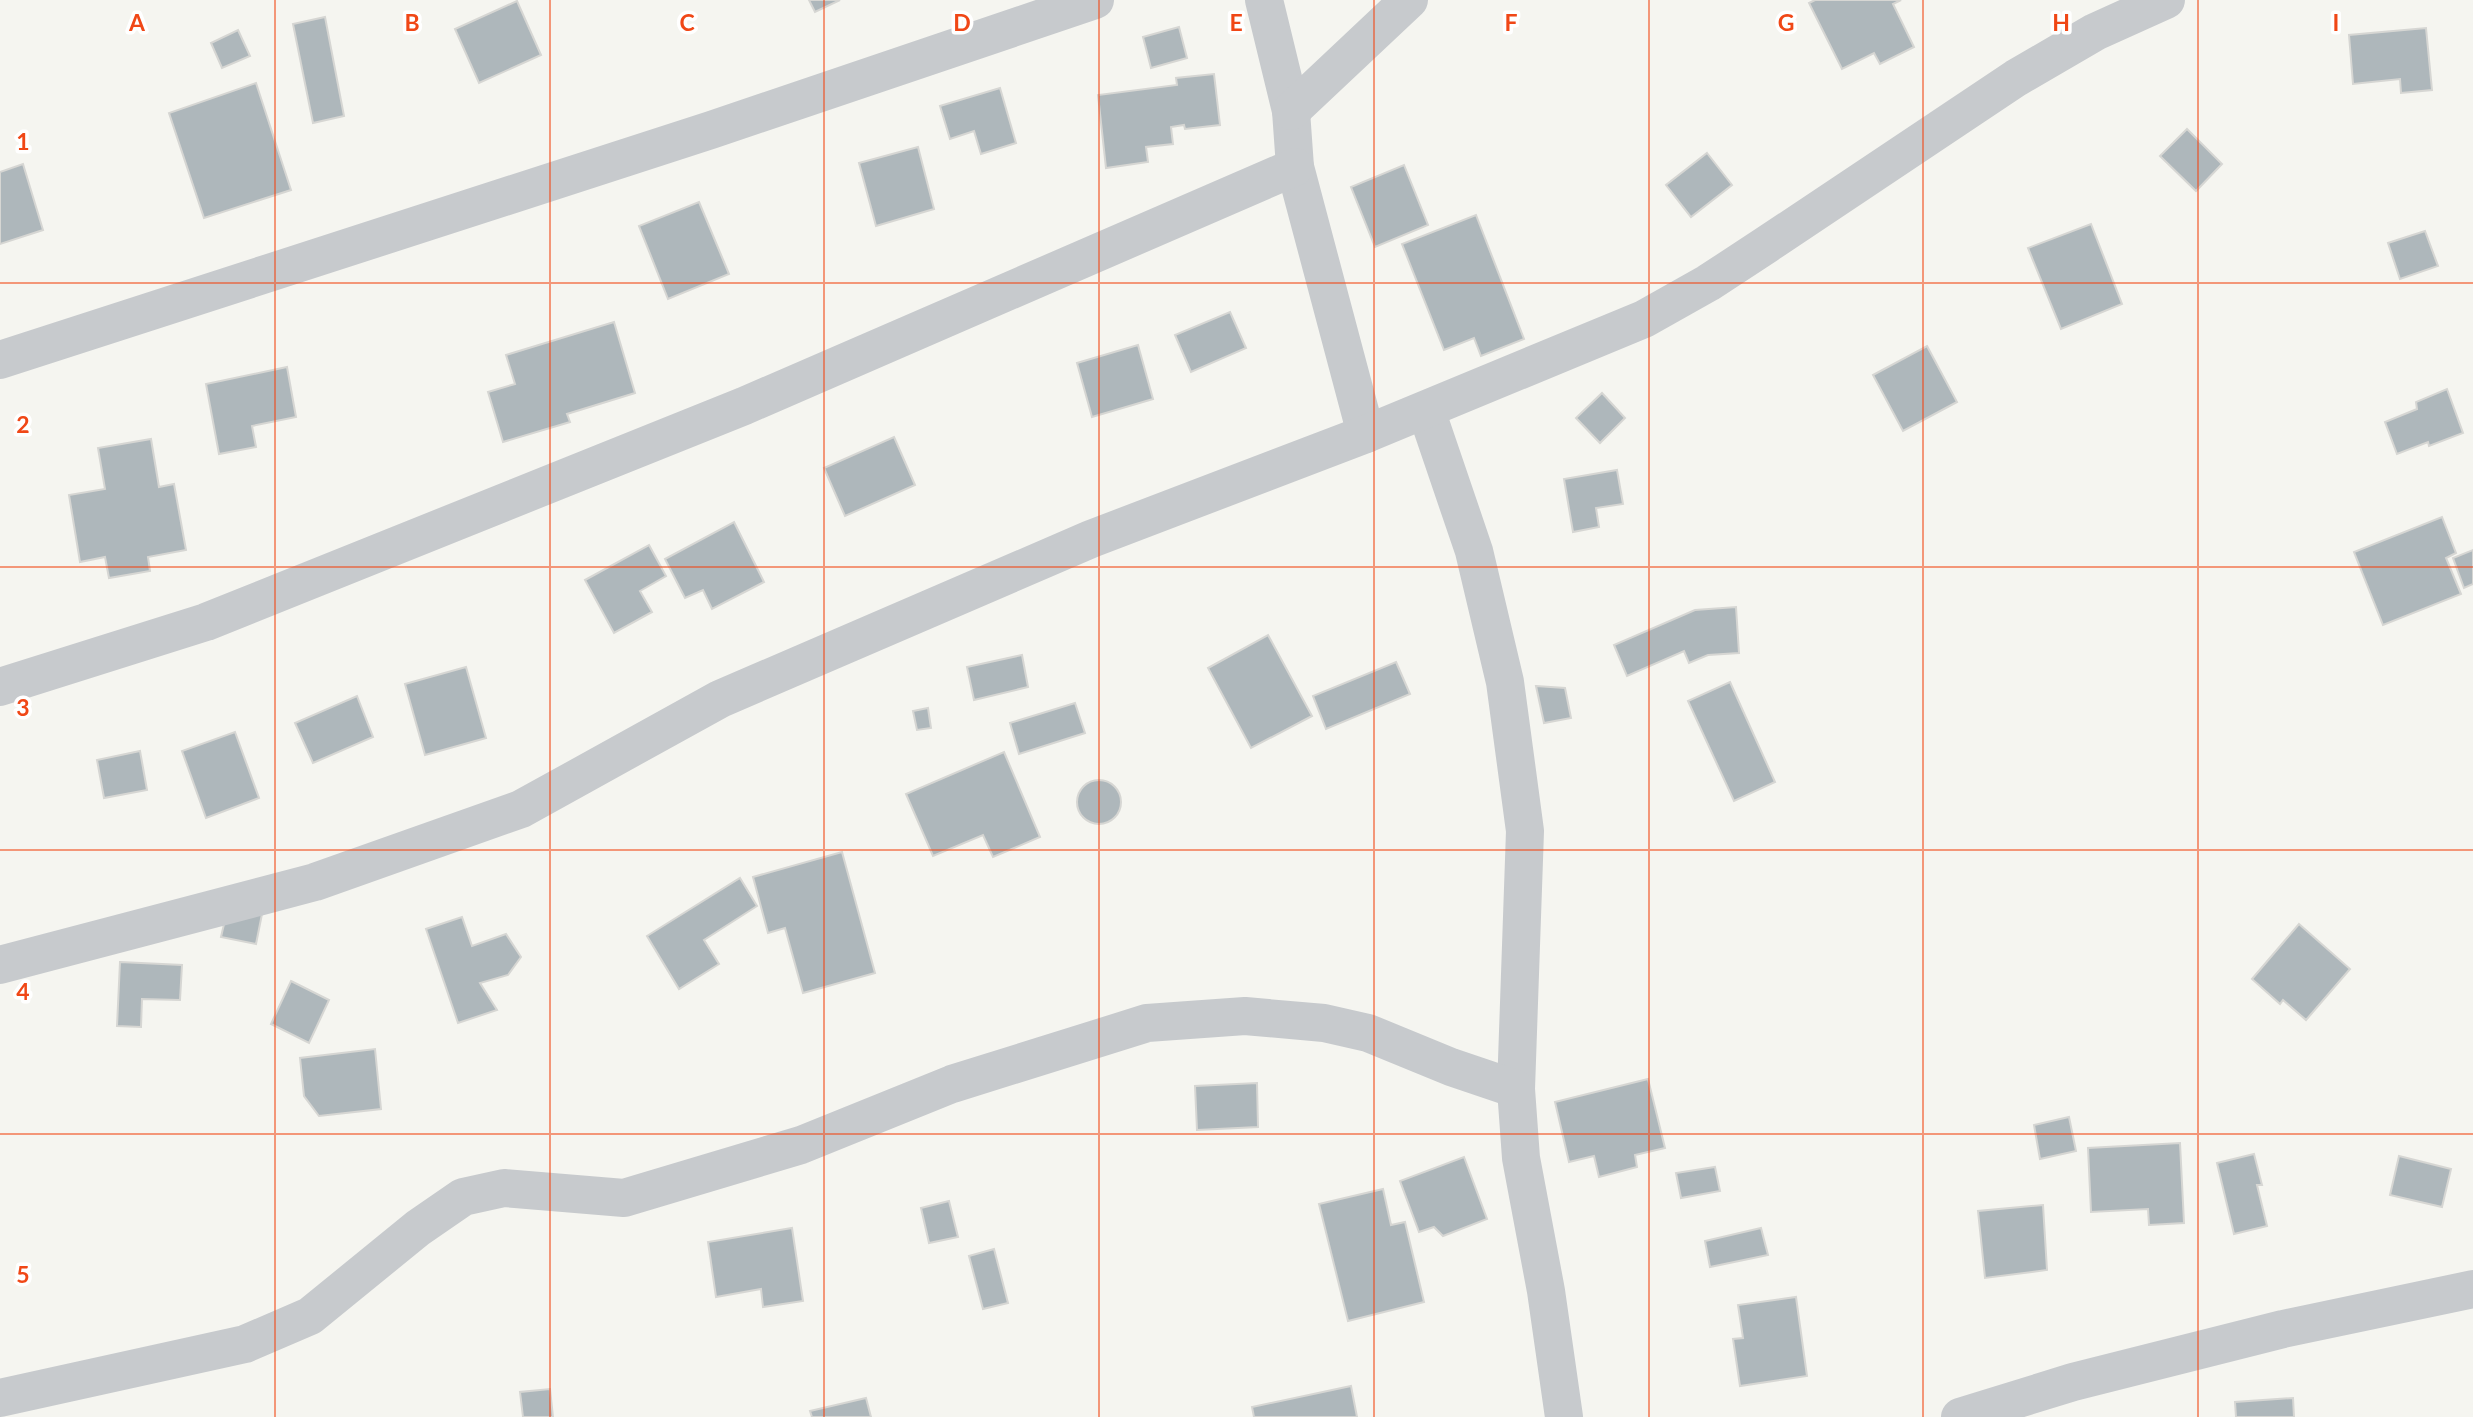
<svg xmlns="http://www.w3.org/2000/svg" width="2473" height="1417" viewBox="0 0 2473 1417" font-family="Lato,sans-serif">
	<rect width="100%" height="100%" fill="#f5f5f0"/>
	<g fill="#aeb7bb" stroke="#d6d6d3" stroke-width="2">
		<path d="M809 0H840L815 12Z"/>
		<path d="M1815 0H1901L1893 4 1914 47 1880 64 1874 53 1842 69 1809 3Z"/>
		<path d="M517 1 541 55 479 83 455 29Z"/>
		<path d="M325 17 344 116 313 123 293 24Z"/>
		<path d="M1179 27 1187 58 1151 68 1143 37Z"/>
		<path d="M2426 28 2432 90 2401 93 2400 79 2353 84 2349 35Z"/>
		<path d="M238 30 250 56 222 68 211 43Z"/>
		<path d="M1214 74 1220 125 1185 129 1184 125 1171 127 1173 144 1146 147 1148 162 1106 168 1098 95 1177 85 1176 78Z"/>
		<path d="M256 83 291 190 204 218 169 113Z"/>
		<path d="M1000 88 1016 143 981 154 974 131 950 139 940 106Z"/>
		<path d="M2187 129 2222 164 2196 191 2160 156Z"/>
		<path d="M918 147 934 209 876 226 859 163Z"/>
		<path d="M1707 153 1732 185 1691 217 1666 185Z"/>
		<path d="M23 164 43 230 0 244V172Z"/>
		<path d="M1404 165 1428 225 1375 247 1351 187Z"/>
		<path d="M699 202 729 274 668 299 639 226Z"/>
		<path d="M1476 215 1524 339 1481 356 1474 338 1444 350 1402 244Z"/>
		<path d="M2091 224 2122 304 2061 329 2028 248Z"/>
		<path d="M2425 231 2438 266 2400 279 2388 243Z"/>
		<path d="M1230 312 1246 348 1191 372 1175 335Z"/>
		<path d="M614 322 635 393 567 414 570 422 503 442 488 392 515 384 506 355Z"/>
		<path d="M1138 345 1153 399 1092 417 1077 363Z"/>
		<path d="M1927 346 1957 402 1903 431 1873 375Z"/>
		<path d="M287 367 296 417 252 426 256 447 219 454 206 384Z"/>
		<path d="M2447 389 2463 433 2429 446 2428 442 2397 454 2385 422 2417 409 2416 402Z"/>
		<path d="M1602 393 1625 418 1600 443 1576 418Z"/>
		<path d="M894 437 915 485 845 516 824 468Z"/>
		<path d="M151 439 159 487 174 484 186 550 148 557 150 571 109 578 105 557 80 562 69 495 105 489 98 448Z"/>
		<path d="M1617 470 1623 504 1596 508 1599 527 1573 532 1564 479Z"/>
		<path d="M2442 517 2456 553 2446 558 2461 594 2383 625 2354 552Z"/>
		<path d="M734 522 764 582 712 609 703 590 685 598 665 559Z"/>
		<path d="M649 545 666 576 640 591 652 612 614 633 585 580Z"/>
		<path d="M2473 550V584L2464 588 2453 558Z"/>
		<path d="M1736 607 1739 653 1708 655 1689 663 1684 651 1627 676 1614 645 1695 610Z"/>
		<path d="M1268 635 1312 716 1251 748 1208 668Z"/>
		<path d="M1022 655 1028 687 974 700 967 667Z"/>
		<path d="M1396 662 1410 694 1326 729 1313 696Z"/>
		<path d="M466 667 486 738 425 755 405 684Z"/>
		<path d="M1730 682 1775 782 1734 801 1688 701Z"/>
		<path d="M1536 686 1565 688 1571 718 1544 723Z"/>
		<path d="M357 696 373 737 313 763 295 723Z"/>
		<path d="M1075 703 1085 733 1019 754 1010 723Z"/>
		<path d="M928 708 931 728 917 730 913 711Z"/>
		<path d="M235 732 259 798 206 818 182 751Z"/>
		<path d="M140 751 147 790 104 798 97 760Z"/>
		<path d="M1004 752 1040 837 993 857 983 835 933 856 906 794Z"/>
		<circle cx="1099" cy="802" r="22"/>
		<path d="M842 852 875 973 803 993 785 928 768 933 753 877Z"/>
		<path d="M740 878 757 906 704 940 719 964 679 989 647 936Z"/>
		<path d="M228 907 262 914 256 944 221 937Z"/>
		<path d="M462 917 472 946 506 934 521 957 508 975 480 983 497 1010 458 1023 426 929Z"/>
		<path d="M2299 924 2350 969 2306 1020 2283 1000 2280 1004 2252 979Z"/>
		<path d="M120 962 182 965 180 1000 142 999 141 1027 117 1026Z"/>
		<path d="M291 981 329 1000 309 1043 271 1024Z"/>
		<path d="M375 1049 381 1109 319 1116 304 1096 300 1058Z"/>
		<path d="M1648 1079 1665 1148 1635 1155 1637 1167 1599 1177 1594 1156 1569 1162 1555 1102Z"/>
		<path d="M1257 1083 1258 1127 1197 1130 1195 1086Z"/>
		<path d="M2069 1117 2076 1151 2040 1159 2034 1125Z"/>
		<path d="M2180 1143 2184 1223 2149 1225 2148 1209 2091 1212 2088 1148Z"/>
		<path d="M2254 1154 2262 1185H2257L2267 1226 2234 1234 2217 1163Z"/>
		<path d="M2399 1156 2451 1169 2442 1207 2390 1195Z"/>
		<path d="M1464 1157 1487 1219 1443 1236 1434 1227 1419 1232 1400 1181Z"/>
		<path d="M1715 1167 1720 1191 1681 1198 1676 1173Z"/>
		<path d="M1383 1189 1391 1225 1405 1222 1424 1302 1348 1321 1319 1204Z"/>
		<path d="M949 1201 958 1237 929 1243 921 1208Z"/>
		<path d="M2043 1205 2047 1270 1985 1278 1978 1211Z"/>
		<path d="M792 1228 803 1301 763 1307 761 1289 716 1297 708 1242Z"/>
		<path d="M1761 1228 1768 1255 1710 1267 1705 1241Z"/>
		<path d="M994 1249 1008 1303 983 1309 969 1256Z"/>
		<path d="M1796 1297 1807 1376 1740 1386 1733 1339 1743 1338 1738 1305Z"/>
		<path d="M1351 1386 1357 1417H1254L1252 1407Z"/>
		<path d="M550 1389 553 1417H523L520 1392Z"/>
		<path d="M866 1398 871 1417H812L810 1411Z"/>
		<path d="M2293 1398 2294 1417H2236L2235 1402Z"/>
	</g>
	<g fill="none" stroke-linecap="round" stroke-linejoin="round">
		<g stroke="#c7cacd" stroke-width="38">
			<path d="M1264 0 1291 111 1295 167 1366 434"/>
			<path d="M1291 111 1409 0"/>
			<path d="M0 360 711 130 1095 0"/>
			<path d="M1426 410 1474 551 1505 682 1525 831 1516 1089"/>
			<path d="M0 687 206 622 744 406 1295 167"/>
			<path d="M0 965 315 882 521 809 720 699 1091 539 1366 434 1644 319 1708 283 1766 245 2016 78 2095 32 2166 0"/>
			<path d="M0 1398 245 1344 310 1316 418 1228 463 1197 504 1188 624 1198 801 1145 952 1084 1147 1023 1245 1016 1324 1023 1368 1033 1451 1067 1516 1089 1521 1158 1546 1291 1564 1417"/>
			<path d="M1960 1417 2073 1382 2283 1329 2473 1289"/>
		</g>
	</g>
	<path fill="none" stroke="#f04716" stroke-width="2" stroke-opacity="0.55" d="M275 0V1417M550 0V1417M824 0V1417M1099 0V1417M1374 0V1417M1649 0V1417M1923 0V1417M2198 0V1417M0 283H2473M0 567H2473M0 850H2473M0 1134H2473"/>
	<g font-size="23" text-anchor="middle" font-weight="bold" fill="#f04716" stroke="#fff" stroke-width="7" stroke-linejoin="round" paint-order="stroke">
		<text x="137" y="31">A</text>
		<text x="412" y="31">B</text>
		<text x="687" y="31">C</text>
		<text x="962" y="31">D</text>
		<text x="1236" y="31">E</text>
		<text x="1511" y="31">F</text>
		<text x="1786" y="31">G</text>
		<text x="2061" y="31">H</text>
		<text x="2336" y="31">I</text>
		<text x="23" y="150">1</text>
		<text x="23" y="433">2</text>
		<text x="23" y="716">3</text>
		<text x="23" y="1000">4</text>
		<text x="23" y="1283">5</text>
	</g>
</svg>
